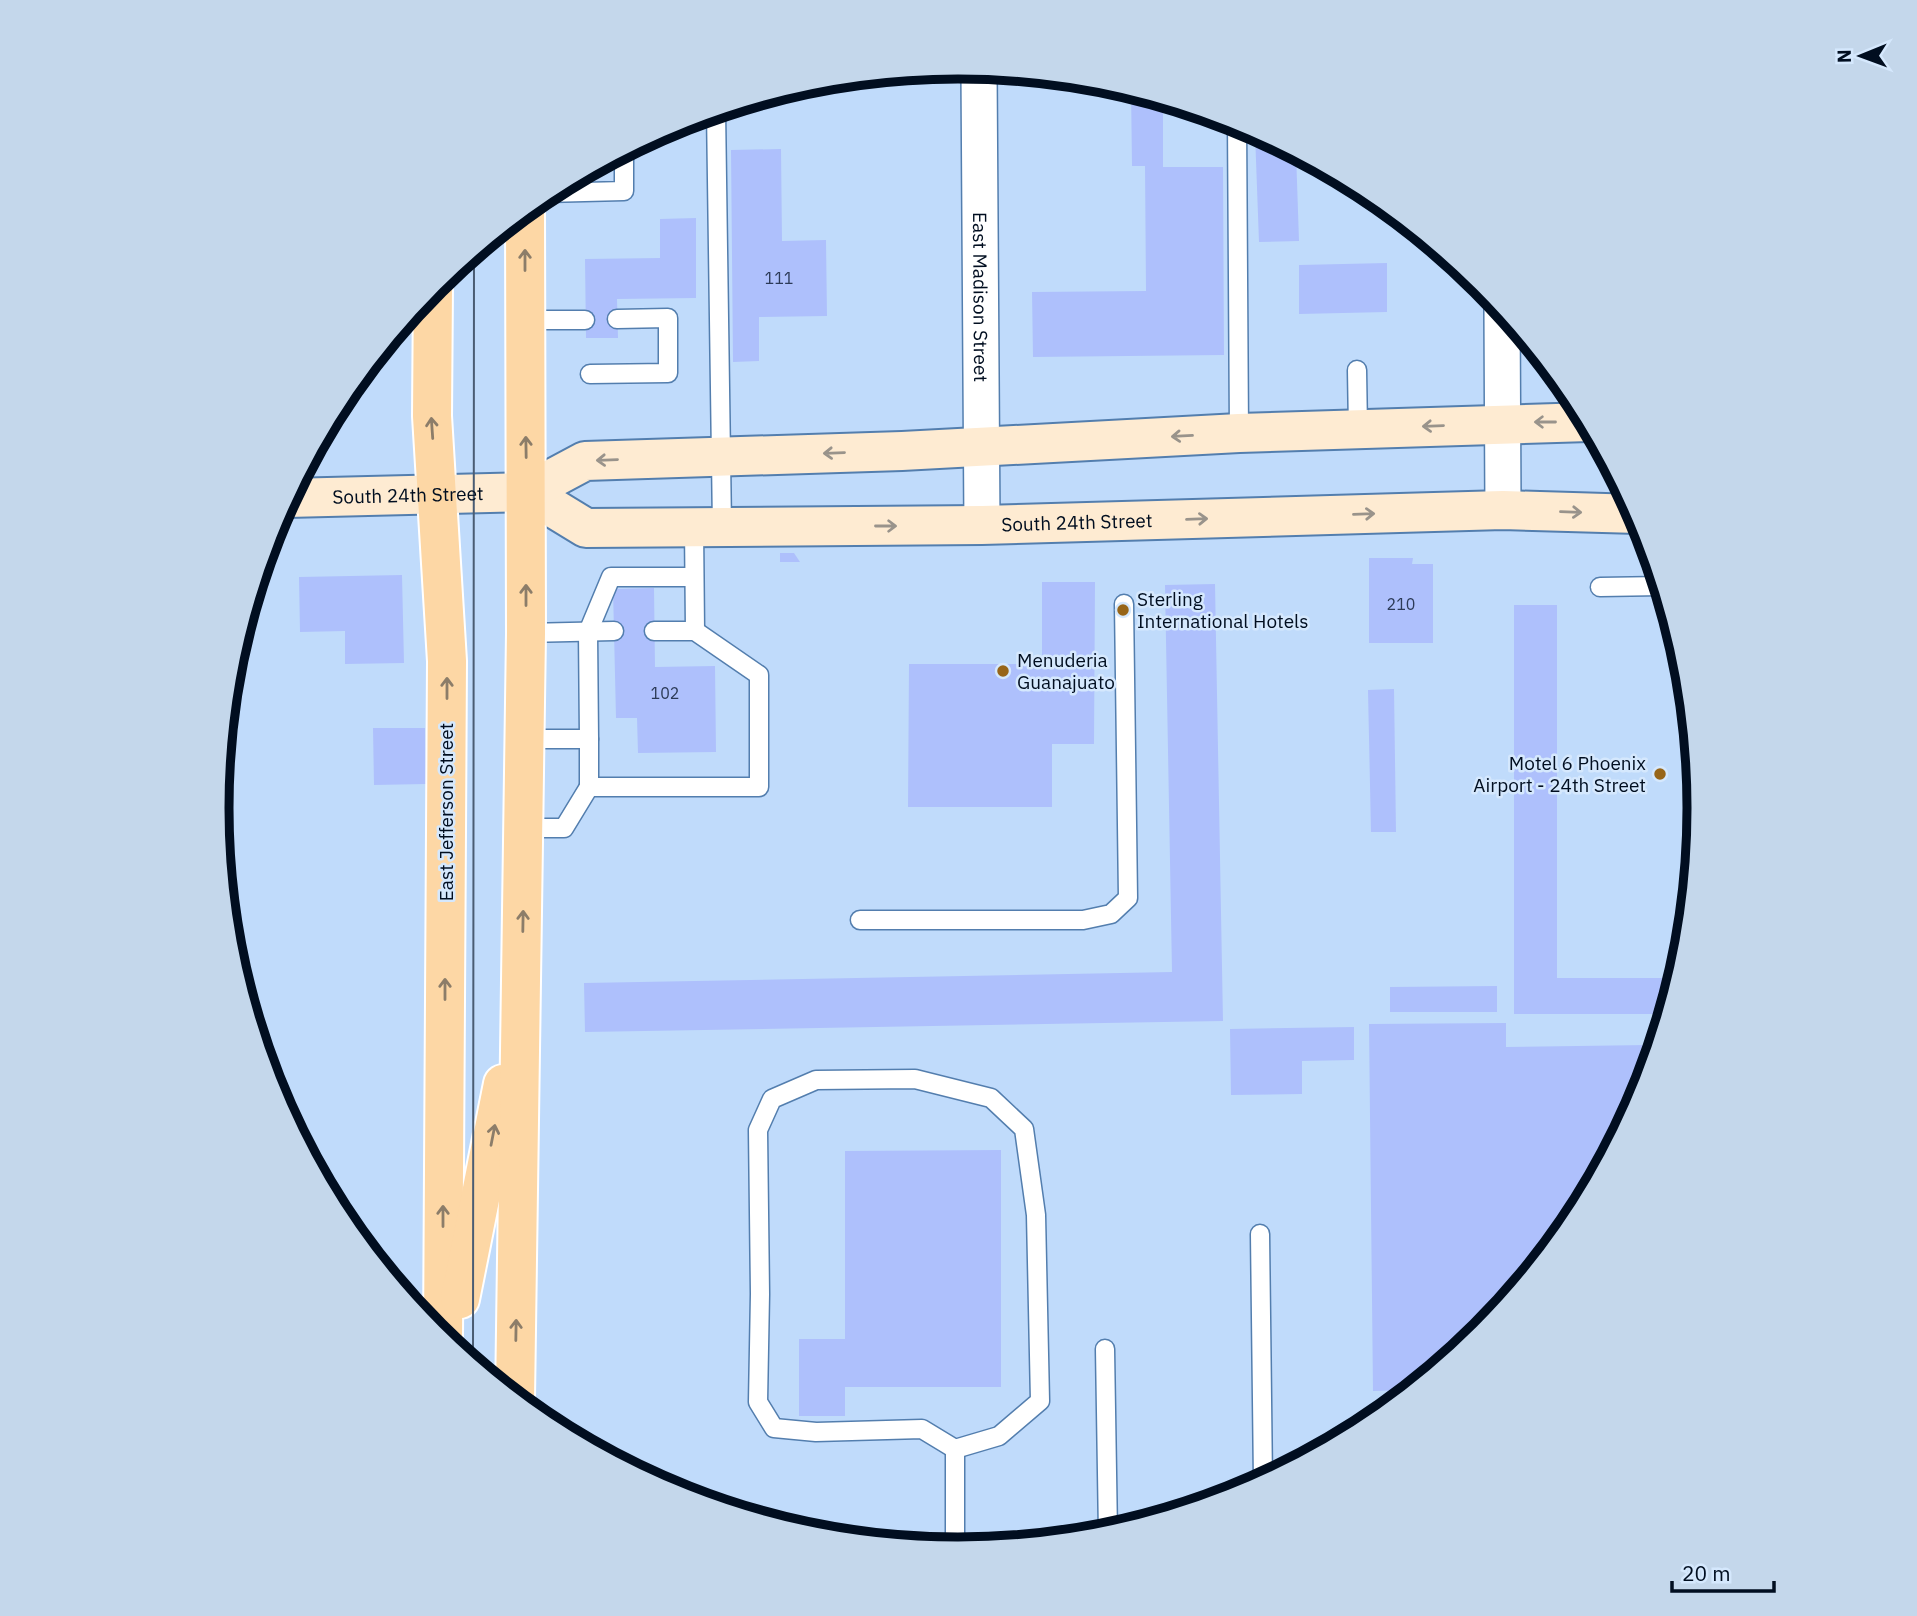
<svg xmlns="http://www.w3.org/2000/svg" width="1917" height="1616" viewBox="0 0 1917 1616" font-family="'IBM Plex Sans',sans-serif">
	<rect width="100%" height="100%" fill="#c0dbfb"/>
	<g fill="#aec0fc">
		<path d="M1131 89 1163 99V167H1223L1224 355 1033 357 1032 292 1146 291 1145 166H1132Z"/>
		<path d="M1255 133H1262L1296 152 1299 241 1259 242Z"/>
		<path d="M781 149 782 241 826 240 827 316 759 317V361L733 362 731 150Z"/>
		<path d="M696 218V298L617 299 618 338H586L585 259 660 258V219Z"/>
		<path d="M1387 263V312L1299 314V265Z"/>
		<path d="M780 553H794L800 562H780Z"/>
		<path d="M1369 558H1413L1412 564H1433V643H1369Z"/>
		<path d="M402 575 404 663 345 664V631L300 632 299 577Z"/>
		<path d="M1042 582H1095L1094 744H1052V807H908L909 664H1042Z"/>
		<path d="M1215 584 1223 1021 585 1032 584 983 1172 972 1165 585Z"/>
		<path d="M654 588 655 667 715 666 716 752 638 753 637 718H616L613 589Z"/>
		<path d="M1514 605H1557V978H1678L1667 1014H1514Z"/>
		<path d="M1394 689 1396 832H1371L1368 690Z"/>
		<path d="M373 728H425L426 784 374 785Z"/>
		<path d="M1497 986V1012H1390V987Z"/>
		<path d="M1506 1023V1047L1648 1045V1075L1643 1092 1575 1220 1483 1333 1412 1390 1373 1391 1369 1024Z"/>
		<path d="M1354 1027V1060L1302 1061V1094L1231 1095 1230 1029Z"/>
		<path d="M1001 1150V1387H845V1416H799V1339H845V1151Z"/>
	</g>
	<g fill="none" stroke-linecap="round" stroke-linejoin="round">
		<g stroke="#537eae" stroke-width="21">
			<g id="lane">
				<path d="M716 110 722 527"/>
				<path d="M1237 121 1239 433"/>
				<path d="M545 193 624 191V150"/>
				<path d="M525 320H585"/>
				<path d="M1357 370 1358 429"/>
				<path d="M590 374 668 373V318L617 319"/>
				<path d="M694 527 695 631"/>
				<path d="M1600 587 1662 586"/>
				<path d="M526 633 614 631"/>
				<path d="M525 739H589V787"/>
				<path d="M589 739 588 632 611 577H694"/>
				<path d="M524 828H564L589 787H759V675L695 631H654"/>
				<path d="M860 920H1083L1111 914 1128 898 1124 604"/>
				<path d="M915 1079 991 1098 1024 1129 1036 1215 1040 1401 999 1436 955 1449 922 1429 816 1432 774 1428 758 1402 760 1294 758 1130 772 1099 816 1080Z"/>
				<path d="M1260 1234 1263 1482"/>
				<path d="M1105 1349 1108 1534"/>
				<path d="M955 1449V1549"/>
			</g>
		</g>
		<g stroke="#537eae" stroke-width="38">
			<g id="street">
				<path id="s1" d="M979 69 982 525"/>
				<path d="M1502 307 1503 510"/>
			</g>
		</g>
		<g stroke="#537eae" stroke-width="42">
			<g id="secondary">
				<path id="s2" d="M527 492 586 528 982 525 1503 510 1638 514"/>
				<path id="s3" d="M287 498 527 492 585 461 902 451 1239 433 1589 422"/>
			</g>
		</g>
		<g stroke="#fff" stroke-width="42">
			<g id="primary">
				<path d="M433 286 432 416 447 661 443 1339"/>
				<path d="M460 1299 503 1084"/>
				<path d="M515 1399 526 633 525 209"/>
			</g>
		</g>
		<use href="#lane" stroke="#fff" stroke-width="18"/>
		<use href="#street" stroke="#fff" stroke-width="35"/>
		<use href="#secondary" stroke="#feebd2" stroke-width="38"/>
		<use href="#primary" stroke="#fdd7a5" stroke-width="38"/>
		<path stroke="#4a5c73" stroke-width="2" d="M473 1364 474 251"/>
	</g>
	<defs><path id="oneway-shaft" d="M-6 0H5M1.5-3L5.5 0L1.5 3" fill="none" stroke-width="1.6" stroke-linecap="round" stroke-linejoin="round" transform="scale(1.75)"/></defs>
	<g stroke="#8c7d69">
		<use href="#oneway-shaft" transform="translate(525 260) rotate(-90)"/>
		<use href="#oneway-shaft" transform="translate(432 428) rotate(-94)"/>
		<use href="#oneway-shaft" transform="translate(526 447) rotate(-91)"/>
		<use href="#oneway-shaft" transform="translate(526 595) rotate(-90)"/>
		<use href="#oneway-shaft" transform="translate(447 688) rotate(-90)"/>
		<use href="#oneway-shaft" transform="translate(523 921) rotate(-89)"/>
		<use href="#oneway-shaft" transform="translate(445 989) rotate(-90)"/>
		<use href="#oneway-shaft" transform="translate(493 1135) rotate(-79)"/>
		<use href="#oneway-shaft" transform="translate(443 1216) rotate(-90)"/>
		<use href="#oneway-shaft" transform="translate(516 1330) rotate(-89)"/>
	</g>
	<g stroke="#99938b">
		<use href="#oneway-shaft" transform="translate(1545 422) rotate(180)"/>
		<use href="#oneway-shaft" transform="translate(1433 426) rotate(178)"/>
		<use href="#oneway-shaft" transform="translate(1182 436) rotate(177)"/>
		<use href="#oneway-shaft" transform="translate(834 453) rotate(178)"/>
		<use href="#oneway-shaft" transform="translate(607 460) rotate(178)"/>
		<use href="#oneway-shaft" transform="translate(1571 512) rotate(2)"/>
		<use href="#oneway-shaft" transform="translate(1364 514) rotate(-2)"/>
		<use href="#oneway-shaft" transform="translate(1197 519) rotate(-2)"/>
		<use href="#oneway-shaft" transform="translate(886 526)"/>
	</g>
	<g fill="#976518" stroke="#d5e8fd" stroke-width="2.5">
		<circle cx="1123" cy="610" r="7"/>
		<circle cx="1003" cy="671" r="7"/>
		<circle cx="1660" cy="774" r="7"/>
	</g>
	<g text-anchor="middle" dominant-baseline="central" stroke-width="5" stroke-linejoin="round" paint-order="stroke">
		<g font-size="16" fill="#2c3a57">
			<text x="779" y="278">111</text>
			<text x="1401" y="604">210</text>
			<text x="665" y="693">102</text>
		</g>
		<g font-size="19" fill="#010e20" stroke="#d5e8fd">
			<text stroke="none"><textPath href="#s1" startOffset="228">East Madison Street</textPath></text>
			<text stroke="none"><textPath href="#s3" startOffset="121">South 24th Street</textPath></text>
			<text stroke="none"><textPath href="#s2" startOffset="560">South 24th Street</textPath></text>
			<text transform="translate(446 812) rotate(-90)">East Jefferson Street</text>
		</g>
		<g font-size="19" fill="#010e20" stroke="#d5e8fd" text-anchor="start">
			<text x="1137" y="599">Sterling<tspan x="1137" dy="22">International Hotels</tspan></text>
			<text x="1017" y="660">Menuderia<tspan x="1017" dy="22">Guanajuato</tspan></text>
			<text x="1646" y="763" text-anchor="end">Motel 6 Phoenix<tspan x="1646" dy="22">Airport - 24th Street</tspan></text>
		</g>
	</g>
	<path d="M0 0H1917V1616H0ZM229 808a729 729 0 1 1 1458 0a729 729 0 1 1-1458 0Z" fill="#c4d7eb" fill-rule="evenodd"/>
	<path fill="none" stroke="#010e20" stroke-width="9" d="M229 808a729 729 0 1 1 1458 0a729 729 0 1 1-1458 0Z"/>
	<g transform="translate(1861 56) rotate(269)" stroke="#d5e8fd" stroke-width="5" paint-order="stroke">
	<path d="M0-5L12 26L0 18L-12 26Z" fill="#010e20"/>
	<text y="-10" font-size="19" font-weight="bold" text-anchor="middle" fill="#010e20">N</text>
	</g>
	<path d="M1672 1581v10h102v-10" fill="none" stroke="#010e20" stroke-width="3.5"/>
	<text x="1682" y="1581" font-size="21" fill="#010e20" stroke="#d5e8fd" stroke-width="5" paint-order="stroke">20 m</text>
</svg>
